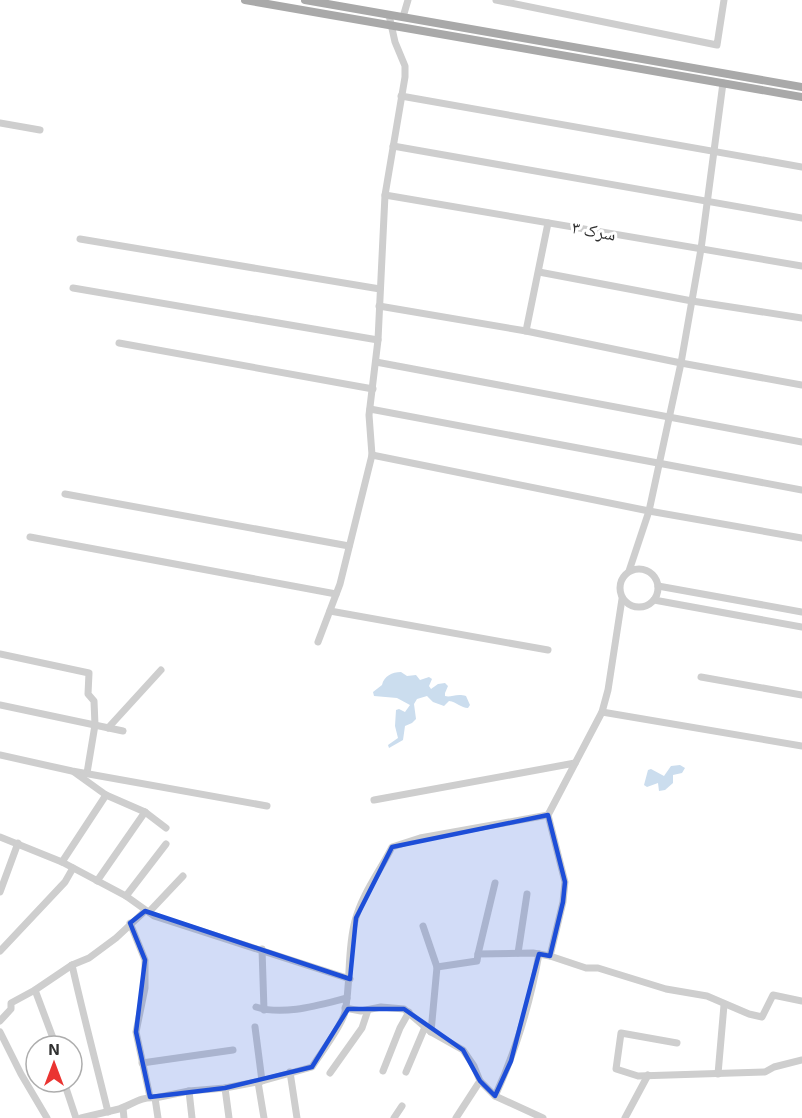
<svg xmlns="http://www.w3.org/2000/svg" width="802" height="1118" viewBox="0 0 802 1118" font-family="'Exo 2','Noto Naskh Arabic',sans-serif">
	<rect width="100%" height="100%" fill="#fff"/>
	<g fill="#cbddee">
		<path d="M401 672 407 676 416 675 420 680 429 677 432 679 429 686 431 689 438 684 445 683 448 686 445 693V696C451 698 456 693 466 696L470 705 468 708C461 708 457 702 449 701L444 706 433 702 427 696 417 699 414 704 416 719 412 723 405 726 403 740 389 748 388 745 398 738 395 726 396 710 399 709 405 712 410 705 397 698 374 696 373 692 382 685C384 676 392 672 401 672Z"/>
		<path d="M680 765 685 768 682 773 673 775V783L665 790 659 791 658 783 647 787 644 785 648 770 651 769 664 776 671 766Z"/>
	</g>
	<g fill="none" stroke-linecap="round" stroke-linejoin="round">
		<g stroke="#cecece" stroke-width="7">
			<path d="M496 0 717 45 724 0"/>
			<path d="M403 17 408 0"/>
			<path d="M401 96 802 167"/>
			<path d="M0 123 40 130"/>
			<path d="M393 146 802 218"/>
			<path d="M385 195 802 266"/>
			<path d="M80 239 380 289"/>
			<path d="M539 272 692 301 802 318"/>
			<path d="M73 288 378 340"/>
			<path d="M379 306 526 331 681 363 802 385"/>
			<path d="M526 331 548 223"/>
			<path d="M119 343 373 389"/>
			<path d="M376 362 802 442"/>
			<path d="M370 409 802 490"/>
			<path d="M372 455 649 511 802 538"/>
			<path d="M65 494 349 546"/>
			<path d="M30 537 336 594"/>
			<circle cx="639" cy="588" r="19"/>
			<path d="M629 571 649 511 681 363 701 249 723 83"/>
			<path d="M658 586 802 612"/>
			<path d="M654 600 802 627"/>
			<path d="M330 611 548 650"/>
			<path d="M318 642 340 584 372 455 369 415 378 340 385 195 405 77V66L395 42 389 15"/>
			<path d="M0 654 89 673 88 694 94 701 95 725 87 773"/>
			<path d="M701 677 802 695"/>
			<path d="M0 705 123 731"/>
			<path d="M602 712 802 746"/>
			<path d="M108 728 161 670"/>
			<path d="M0 755 72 771 267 806"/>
			<path d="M74 772 106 795 145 812"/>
			<path d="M374 800 575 763"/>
			<path d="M0 837 62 862 126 896 154 916 350 979"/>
			<path d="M62 862 106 795"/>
			<path d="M97 881 145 812 166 828"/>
			<path d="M0 892 18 843"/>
			<path d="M126 896 166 844"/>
			<path d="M149 912 183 876"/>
			<path d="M130 923 145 960V988L136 1032 150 1097"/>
			<path d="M423 926 437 967 431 1032"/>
			<path d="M262 949 264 1010"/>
			<path d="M0 951 65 882 73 868"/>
			<path d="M518 953 527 894"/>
			<path d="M478 954 495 883"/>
			<path d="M550 956 586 968H598L666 989 707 996 749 1014 762 1017 773 995 802 1001"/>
			<path d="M72 965C83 1014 96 1063 108 1112"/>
			<path d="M437 967 477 961 478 954 533 953 550 956 563 902 565 882 548 815 602 712 608 690 622 599"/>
			<path d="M35 990 56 1046"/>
			<path d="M256 1007C284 1016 319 1005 347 998"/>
			<path d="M345 1008 361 1011 381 1007 404 1009 431 1032 463 1050 474 1066 480 1081 495 1096 543 1118"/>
			<path d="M0 1021 11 1009V1003L35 990 72 965 89 958 116 938 145 911"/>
			<path d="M255 1027 262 1081"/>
			<path d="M0 1032 21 1074 47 1118"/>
			<path d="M677 1043 621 1033 616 1069 638 1076 765 1072 774 1067 802 1060"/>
			<path d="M142 1063 233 1050"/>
			<path d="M383 1071 400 1028 409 1012"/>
			<path d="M290 1072 297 1118"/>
			<path d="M406 1072 425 1027"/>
			<path d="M330 1073 362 1028 368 1010"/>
			<path d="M718 1074 724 1005"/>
			<path d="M64 1082 76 1118"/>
			<path d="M258 1082 264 1118"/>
			<path d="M225 1088 229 1118"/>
			<path d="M189 1091 192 1118"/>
			<path d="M495 1096C516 1051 530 1004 539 954"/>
			<path d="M155 1098 158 1118"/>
			<path d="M123 1108 124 1118"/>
			<path d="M81 1118C94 1115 106 1112 119 1109 131 1105 142 1096 155 1098L189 1091 225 1088 262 1081 312 1067C320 1054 342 1026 345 1012 351 982 347 950 355 921 362 894 380 871 392 847L420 838 548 815"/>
			<path d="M394 1118 402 1106"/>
			<path d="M456 1118 480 1081"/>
			<path d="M625 1118 648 1075"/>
		</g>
		<g stroke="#a9a9a9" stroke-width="8">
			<path d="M245 0 802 97"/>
			<path d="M305 0 802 87"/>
		</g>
	</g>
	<path fill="#1d4ed8" fill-opacity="0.2" stroke="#1d4ed8" stroke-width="4.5" stroke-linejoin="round" d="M548 815 565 882 563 902 550 956 539 954 511 1061 495 1096 480 1081 463 1050 404 1009H348L312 1067 225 1088 150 1097 136 1032 145 960 130 923 145 911 350 979 356 918 392 847Z"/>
	<g text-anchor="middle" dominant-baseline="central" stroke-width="6" stroke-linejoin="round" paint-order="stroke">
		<g font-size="18" fill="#313131" stroke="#fff">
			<text transform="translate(594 230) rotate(10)">سرک ۳</text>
		</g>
	</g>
	<g transform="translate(54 1064)"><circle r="28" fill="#ffffff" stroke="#adadad" stroke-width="1.5"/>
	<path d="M0-4.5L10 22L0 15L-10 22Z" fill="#ea3431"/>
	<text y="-9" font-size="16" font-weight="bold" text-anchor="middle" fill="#313131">N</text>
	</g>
</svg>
